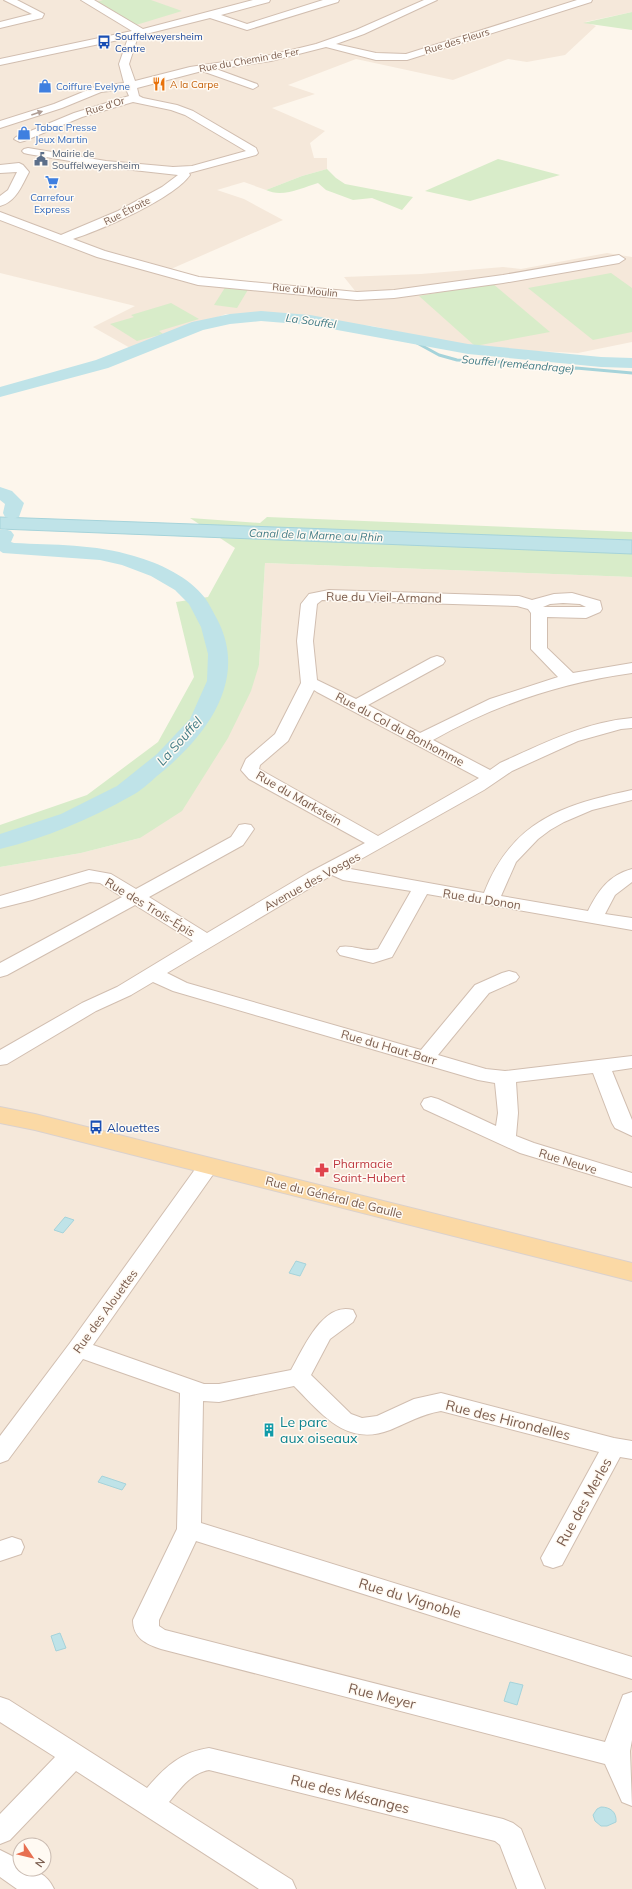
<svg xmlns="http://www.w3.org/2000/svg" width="632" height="1889" viewBox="0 0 632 1889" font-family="Mulish,sans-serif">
	<rect width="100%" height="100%" fill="#fdf6ec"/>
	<g fill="#f5e8da" fill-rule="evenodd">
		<path d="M0 0H632V12L585 22 596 26 565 55 527 62 508 59 453 80 356 59 288 85 315 94 272 108 325 131 310 143 314 158H327V169L302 176 266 190 244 182 217 190 244 199 283 220 171 269 208 280 356 292 344 277 421 274 503 267 521 269 607 253 632 257V342L578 353 474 348 372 326 226 314 132 349 93 327 135 306 0 273Z"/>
		<path d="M265 563 632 577V1889H0V867L81 853 140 838 259 665ZM20 1845H44V1869H20Z"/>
	</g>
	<g fill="#d8ecc9">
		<path d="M103 0H151L182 11 136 25 96 2Z"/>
		<path d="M632 12V30L583 23Z"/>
		<path d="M498 159 560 175 470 201 425 191Z"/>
		<path d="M327 169 336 178 345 184 413 197 402 210 372 198 353 200 326 190 318 183C302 188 282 198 266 190L302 176Z"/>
		<path d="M611 273 632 288V332L593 340 528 288Z"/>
		<path d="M492 283 550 332 475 346 419 296Z"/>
		<path d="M226 286 249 288 237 308 214 305Z"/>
		<path d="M171 303 199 319 159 331 163 334 137 341 110 324 134 317 131 315Z"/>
		<path d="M267 517 632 532V577L265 563 259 665 251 691 228 738 182 811 140 838 81 853 0 867V825L87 795 158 742 194 677 176 602 208 597 235 548 190 518 260 523Z"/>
	</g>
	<g fill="#bfe3e8" stroke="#a5d3da">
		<path d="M0 517 632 540V554L0 529Z"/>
		<path d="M65 1217 74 1220 63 1233 54 1230Z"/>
		<path d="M296 1261 306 1264 300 1276 289 1273Z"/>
		<path d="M102 1476 126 1484 122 1490 98 1482Z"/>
		<path d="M60 1633 66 1648 56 1651 51 1636Z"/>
		<path d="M510 1682 523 1685 517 1705 504 1701Z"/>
		<path d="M601 1807C610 1807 617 1812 616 1822L607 1826H601L595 1821 593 1815 597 1809Z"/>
	</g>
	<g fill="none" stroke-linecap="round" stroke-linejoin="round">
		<path stroke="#a5d3da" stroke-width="3" d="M408 338 439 355 457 360 501 362 564 370 576 368 632 373"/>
		<g fill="#bfe3e8" fill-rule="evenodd">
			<path d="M261 311 310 315 468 344 601 357 632 358V368L601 367 468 354 310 325 261 321 230 324 203 330 108 368 0 397V387L96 360 192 322 230 314Z"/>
			<path d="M0 487 12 491 24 503 19 517 12 519 5 517 3 513 5 504 0 500Z"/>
			<path d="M4 529 11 531 14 535 11 542 14 543C54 545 95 544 134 556 159 563 189 577 205 598 210 605 213 612 217 619 250 681 204 739 157 776 149 783 141 791 131 796 90 819 46 838 0 849V834L61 814 117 786 157 754 190 719 207 681 208 654 201 627 189 604 175 590 151 576 122 565 100 560 3 553 0 551V530Z"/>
		</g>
		<g stroke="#d1beb0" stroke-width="2">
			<g id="minor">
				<path d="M4 0H17L44 14 42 18 0 28V22L32 14Z"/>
				<path d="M81 0H94L143 29 253 0H270L269 2 221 15 247 24 323 0H339L338 2 247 30 210 18 138 36 129 64 135 81 190 67 271 55 316 44 356 30 424 0H437L364 34 336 44 376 53 406 54 577 0H592L591 2 407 60H376L326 47 271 61 216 69 257 84 258 86 253 89 202 71 137 88 139 96 143 98 177 105 193 111 256 148 258 153 256 155 189 173 190 175C173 199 101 230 73 239L105 251 199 277 357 292 394 290 503 275 619 255 625 259 619 263 503 283 394 298 357 300 198 285 97 257 0 220V212L61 235 118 211 162 187 178 175 106 167 28 154 24 153 22 151 24 149 28 148 106 161 173 167 192 166 246 151 185 115 171 110 133 102 82 117 24 141 20 142 14 139 16 137 74 113 129 96 126 89 101 92 62 108 0 128V121L54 104 95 87 124 83 119 64 128 38 0 65V59L132 31Z"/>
				<path d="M19 163 23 165 29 172C22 185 16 202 0 206V196L8 190 17 172 0 173V165Z"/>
				<path d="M329 590 519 596 532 600 554 594 572 593 600 601 602 609 600 612 586 618 547 617V648L573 673 632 663V673C561 683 496 704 433 740L490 770 500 763C542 744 585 722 632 718V728L621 729 578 741 512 771 484 790 345 868 484 893C512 821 562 805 632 790V800L592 810 564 822 550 830 538 839 516 862 501 896 588 911C598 891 609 875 632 869V882L615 895 605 914 632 918V930L427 894 392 957 373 963 340 955 337 951 340 947C353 944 365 953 378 949L411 891 343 880 332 875 167 973 187 983 421 1050 475 985 502 973 509 971 516 973 519 977 516 981 489 993 438 1055 486 1069 505 1071 632 1056V1068L612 1071 632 1120V1136L615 1128 612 1123 593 1073 516 1082 518 1113 516 1136 534 1143 632 1173V1187L520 1153 424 1109 421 1104 424 1099 431 1097 438 1099 496 1126 498 1113 495 1083 478 1080 173 991 153 982 131 995 96 1011 7 1064 0 1065V1050L82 1003 117 987 193 941 135 905 7 975 0 977V963L122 897 100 883 90 882 32 900 0 908V896L89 870 111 874 136 889 231 837 239 825 245 824 251 825 254 829 243 845 149 897 207 933 308 873 365 843 249 779 241 770 246 759 275 734 301 683 297 641 301 604 309 594ZM322 600 517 606 528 609 531 613V649L558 677 490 699 420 733 368 705 443 664 445 661 443 658 437 656 431 658 356 699 317 680 313 641 317 604ZM563 603 580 604 586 607H543L550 604ZM314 690 317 692 479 778 378 836 259 769 260 765 288 741Z"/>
				<path d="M208 1159 215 1161 219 1166 93 1345 204 1384H219L291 1370C303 1349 323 1301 353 1310L356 1316 353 1322 330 1339 311 1375 351 1414 362 1418 377 1416 414 1399 441 1393 614 1438 632 1441V1459L620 1457 562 1565 553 1568 544 1565 541 1558 599 1452 441 1411C422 1414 407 1423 390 1430 346 1447 322 1414 294 1386L219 1402 203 1401 201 1523 632 1657V1679L196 1541 159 1620V1626L165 1630 605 1742 623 1695 632 1692V1740L630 1751 632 1806 622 1802 605 1764 161 1649C146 1644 133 1638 133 1620L177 1529 180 1393 83 1359 8 1460 0 1463V1436L70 1343 201 1161Z"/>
				<path d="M12 1537 21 1540 24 1547 21 1554 0 1561V1541Z"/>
				<path d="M0 1697 9 1700 147 1788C165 1767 181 1752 209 1748L503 1819 513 1823 521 1829 545 1889H517L500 1845 495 1841 209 1770C191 1773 180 1789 169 1802L292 1880 296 1889H259L76 1771 10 1840 0 1844V1814L55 1757 0 1722Z"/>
				<path d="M0 1850 20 1860V1869C36 1869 47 1874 54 1889H17L0 1877Z"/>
			</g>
		</g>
		<g stroke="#dad1cd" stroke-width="2">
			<path id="major" d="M0 1107 35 1114 632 1263V1281L35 1130 0 1123Z"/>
		</g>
		<use href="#minor" fill="#fff" fill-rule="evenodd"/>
		<use href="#major" fill="#fbd9a5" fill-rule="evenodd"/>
	</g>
	<defs><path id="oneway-solid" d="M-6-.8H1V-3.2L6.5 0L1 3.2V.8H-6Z"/></defs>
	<use fill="#af9d94" href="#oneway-solid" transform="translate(37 113) rotate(-19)"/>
	<defs>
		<g id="bus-bare" transform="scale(1.08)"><path d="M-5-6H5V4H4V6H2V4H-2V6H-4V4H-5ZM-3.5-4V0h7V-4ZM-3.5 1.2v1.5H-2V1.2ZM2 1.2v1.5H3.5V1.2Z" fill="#1a4fb4" stroke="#fffaf3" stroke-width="2.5" paint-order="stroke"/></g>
		<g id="restaurant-bare" transform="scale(1.08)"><path d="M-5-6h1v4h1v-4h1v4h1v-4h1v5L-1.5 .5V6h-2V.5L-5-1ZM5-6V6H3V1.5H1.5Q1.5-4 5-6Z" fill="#e8710a" stroke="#fffaf3" stroke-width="2.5" paint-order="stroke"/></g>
		<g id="shop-bare" transform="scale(1.08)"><path d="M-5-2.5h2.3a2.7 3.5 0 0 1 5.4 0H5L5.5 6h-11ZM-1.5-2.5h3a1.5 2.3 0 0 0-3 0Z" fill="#3f7fe0" stroke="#fffaf3" stroke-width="2.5" paint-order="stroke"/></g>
		<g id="civic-bare" transform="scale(1.08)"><path d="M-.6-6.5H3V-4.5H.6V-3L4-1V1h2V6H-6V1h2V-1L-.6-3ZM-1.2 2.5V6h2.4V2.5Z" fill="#5c6f8a" stroke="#fffaf3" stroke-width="2.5" paint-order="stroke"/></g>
		<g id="supermarket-bare" transform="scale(1.08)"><path d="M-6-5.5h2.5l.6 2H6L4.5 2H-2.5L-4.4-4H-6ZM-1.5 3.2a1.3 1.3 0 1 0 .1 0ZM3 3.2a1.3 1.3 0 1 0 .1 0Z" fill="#3f7fe0" stroke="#fffaf3" stroke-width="2.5" paint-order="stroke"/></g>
		<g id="pharmacy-bare" transform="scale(1.08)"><path d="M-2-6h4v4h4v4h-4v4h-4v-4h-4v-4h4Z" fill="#e0444e" stroke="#fffaf3" stroke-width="2.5" paint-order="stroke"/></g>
		<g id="building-bare" transform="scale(1.08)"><path d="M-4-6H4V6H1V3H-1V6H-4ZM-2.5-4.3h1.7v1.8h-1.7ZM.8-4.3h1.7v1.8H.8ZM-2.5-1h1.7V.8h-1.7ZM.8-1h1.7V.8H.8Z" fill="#0f9aa8" stroke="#fffaf3" stroke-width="2.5" paint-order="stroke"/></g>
	</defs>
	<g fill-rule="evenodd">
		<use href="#bus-bare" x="104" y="42"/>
		<use href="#restaurant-bare" x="159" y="84"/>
		<use href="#shop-bare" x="45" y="86"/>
		<use href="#shop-bare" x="24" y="133"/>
		<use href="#civic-bare" x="41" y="159"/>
		<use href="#supermarket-bare" x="52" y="182"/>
		<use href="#bus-bare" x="96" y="1127"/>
		<use href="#pharmacy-bare" x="322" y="1170"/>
		<use href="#building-bare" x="269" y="1430"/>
	</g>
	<g text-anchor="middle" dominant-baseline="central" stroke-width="3" stroke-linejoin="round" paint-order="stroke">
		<g font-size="10" fill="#164399" stroke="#fffaf3" text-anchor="start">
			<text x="115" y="36">Souffelweyersheim<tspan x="115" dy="12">Centre</tspan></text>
		</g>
		<g font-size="10" fill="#7a5c4d" stroke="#fffaf3">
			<text transform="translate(457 41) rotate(-17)">Rue des Fleurs</text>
			<text transform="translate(249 60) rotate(-10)">Rue du Chemin de Fer</text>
			<text transform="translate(105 106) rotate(-17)">Rue d'Or</text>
			<text transform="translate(127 211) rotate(-27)">Rue Étroite</text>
			<text transform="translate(305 290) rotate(6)">Rue du Moulin</text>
		</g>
		<g font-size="10" fill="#c56008" stroke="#fffaf3" text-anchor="start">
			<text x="170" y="84">A la Carpe</text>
		</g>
		<g font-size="10" fill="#366cbe" stroke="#fffaf3" text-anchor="start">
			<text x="56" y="86">Coiffure Evelyne</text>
			<text x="35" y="127">Tabac Presse<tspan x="35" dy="12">Jeux Martin</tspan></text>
			<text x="52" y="197" text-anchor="middle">Carrefour<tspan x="52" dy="12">Express</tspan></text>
		</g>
		<g font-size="10" fill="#4e5e75" stroke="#fffaf3" text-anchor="start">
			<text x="52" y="153">Mairie de<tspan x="52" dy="12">Souffelweyersheim</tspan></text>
		</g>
		<g font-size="11" font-style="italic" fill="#437c86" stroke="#fffaf3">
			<text transform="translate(311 321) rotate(8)">La Souffel</text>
			<text transform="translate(518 364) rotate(5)">Souffel (reméandrage)</text>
			<text transform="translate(316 535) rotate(2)">Canal de la Marne au Rhin</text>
		</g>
		<g font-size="12" fill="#7a5c4d" stroke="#fffaf3">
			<text transform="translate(384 597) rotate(1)">Rue du Vieil-Armand</text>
			<text transform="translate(400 729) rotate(28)">Rue du Col du Bonhomme</text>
			<text transform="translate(299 798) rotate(30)">Rue du Markstein</text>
			<text transform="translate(312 881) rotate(-29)">Avenue des Vosges</text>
			<text transform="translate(482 899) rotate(9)">Rue du Donon</text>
			<text transform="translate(150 907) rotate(31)">Rue des Trois-Épis</text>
			<text transform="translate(389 1047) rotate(16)">Rue du Haut-Barr</text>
			<text transform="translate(568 1161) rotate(17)">Rue Neuve</text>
			<text transform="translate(334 1197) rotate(14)">Rue du Général de Gaulle</text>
			<text transform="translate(105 1311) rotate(-54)">Rue des Alouettes</text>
		</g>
		<g font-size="12" fill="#164399" stroke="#fffaf3" text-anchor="start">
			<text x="107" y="1127">Alouettes</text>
		</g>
		<g font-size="12" fill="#be3a42" stroke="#fffaf3" text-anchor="start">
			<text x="333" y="1163">Pharmacie<tspan x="333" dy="14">Saint-Hubert</tspan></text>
		</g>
		<g font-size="13" font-style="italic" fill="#437c86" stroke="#fffaf3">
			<text transform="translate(179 741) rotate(-48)">La Souffel</text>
		</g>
		<g font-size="14" fill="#7a5c4d" stroke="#fffaf3">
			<text transform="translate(508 1420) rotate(14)">Rue des Hirondelles</text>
			<text transform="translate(584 1502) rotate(-61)">Rue des Merles</text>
			<text transform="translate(410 1598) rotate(17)">Rue du Vignoble</text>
			<text transform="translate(382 1696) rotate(14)">Rue Meyer</text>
			<text transform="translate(350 1794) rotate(14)">Rue des Mésanges</text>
		</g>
		<g font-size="14" fill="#0d838f" stroke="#fffaf3" text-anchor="start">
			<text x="280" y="1422">Le parc<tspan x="280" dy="16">aux oiseaux</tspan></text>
		</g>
	</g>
	<g transform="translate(32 1857) rotate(125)"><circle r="19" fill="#fffaf3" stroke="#cabbb1"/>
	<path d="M0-3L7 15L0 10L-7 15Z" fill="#e76f51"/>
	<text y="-6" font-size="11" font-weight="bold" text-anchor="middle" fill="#7a5c4d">N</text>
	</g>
</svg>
